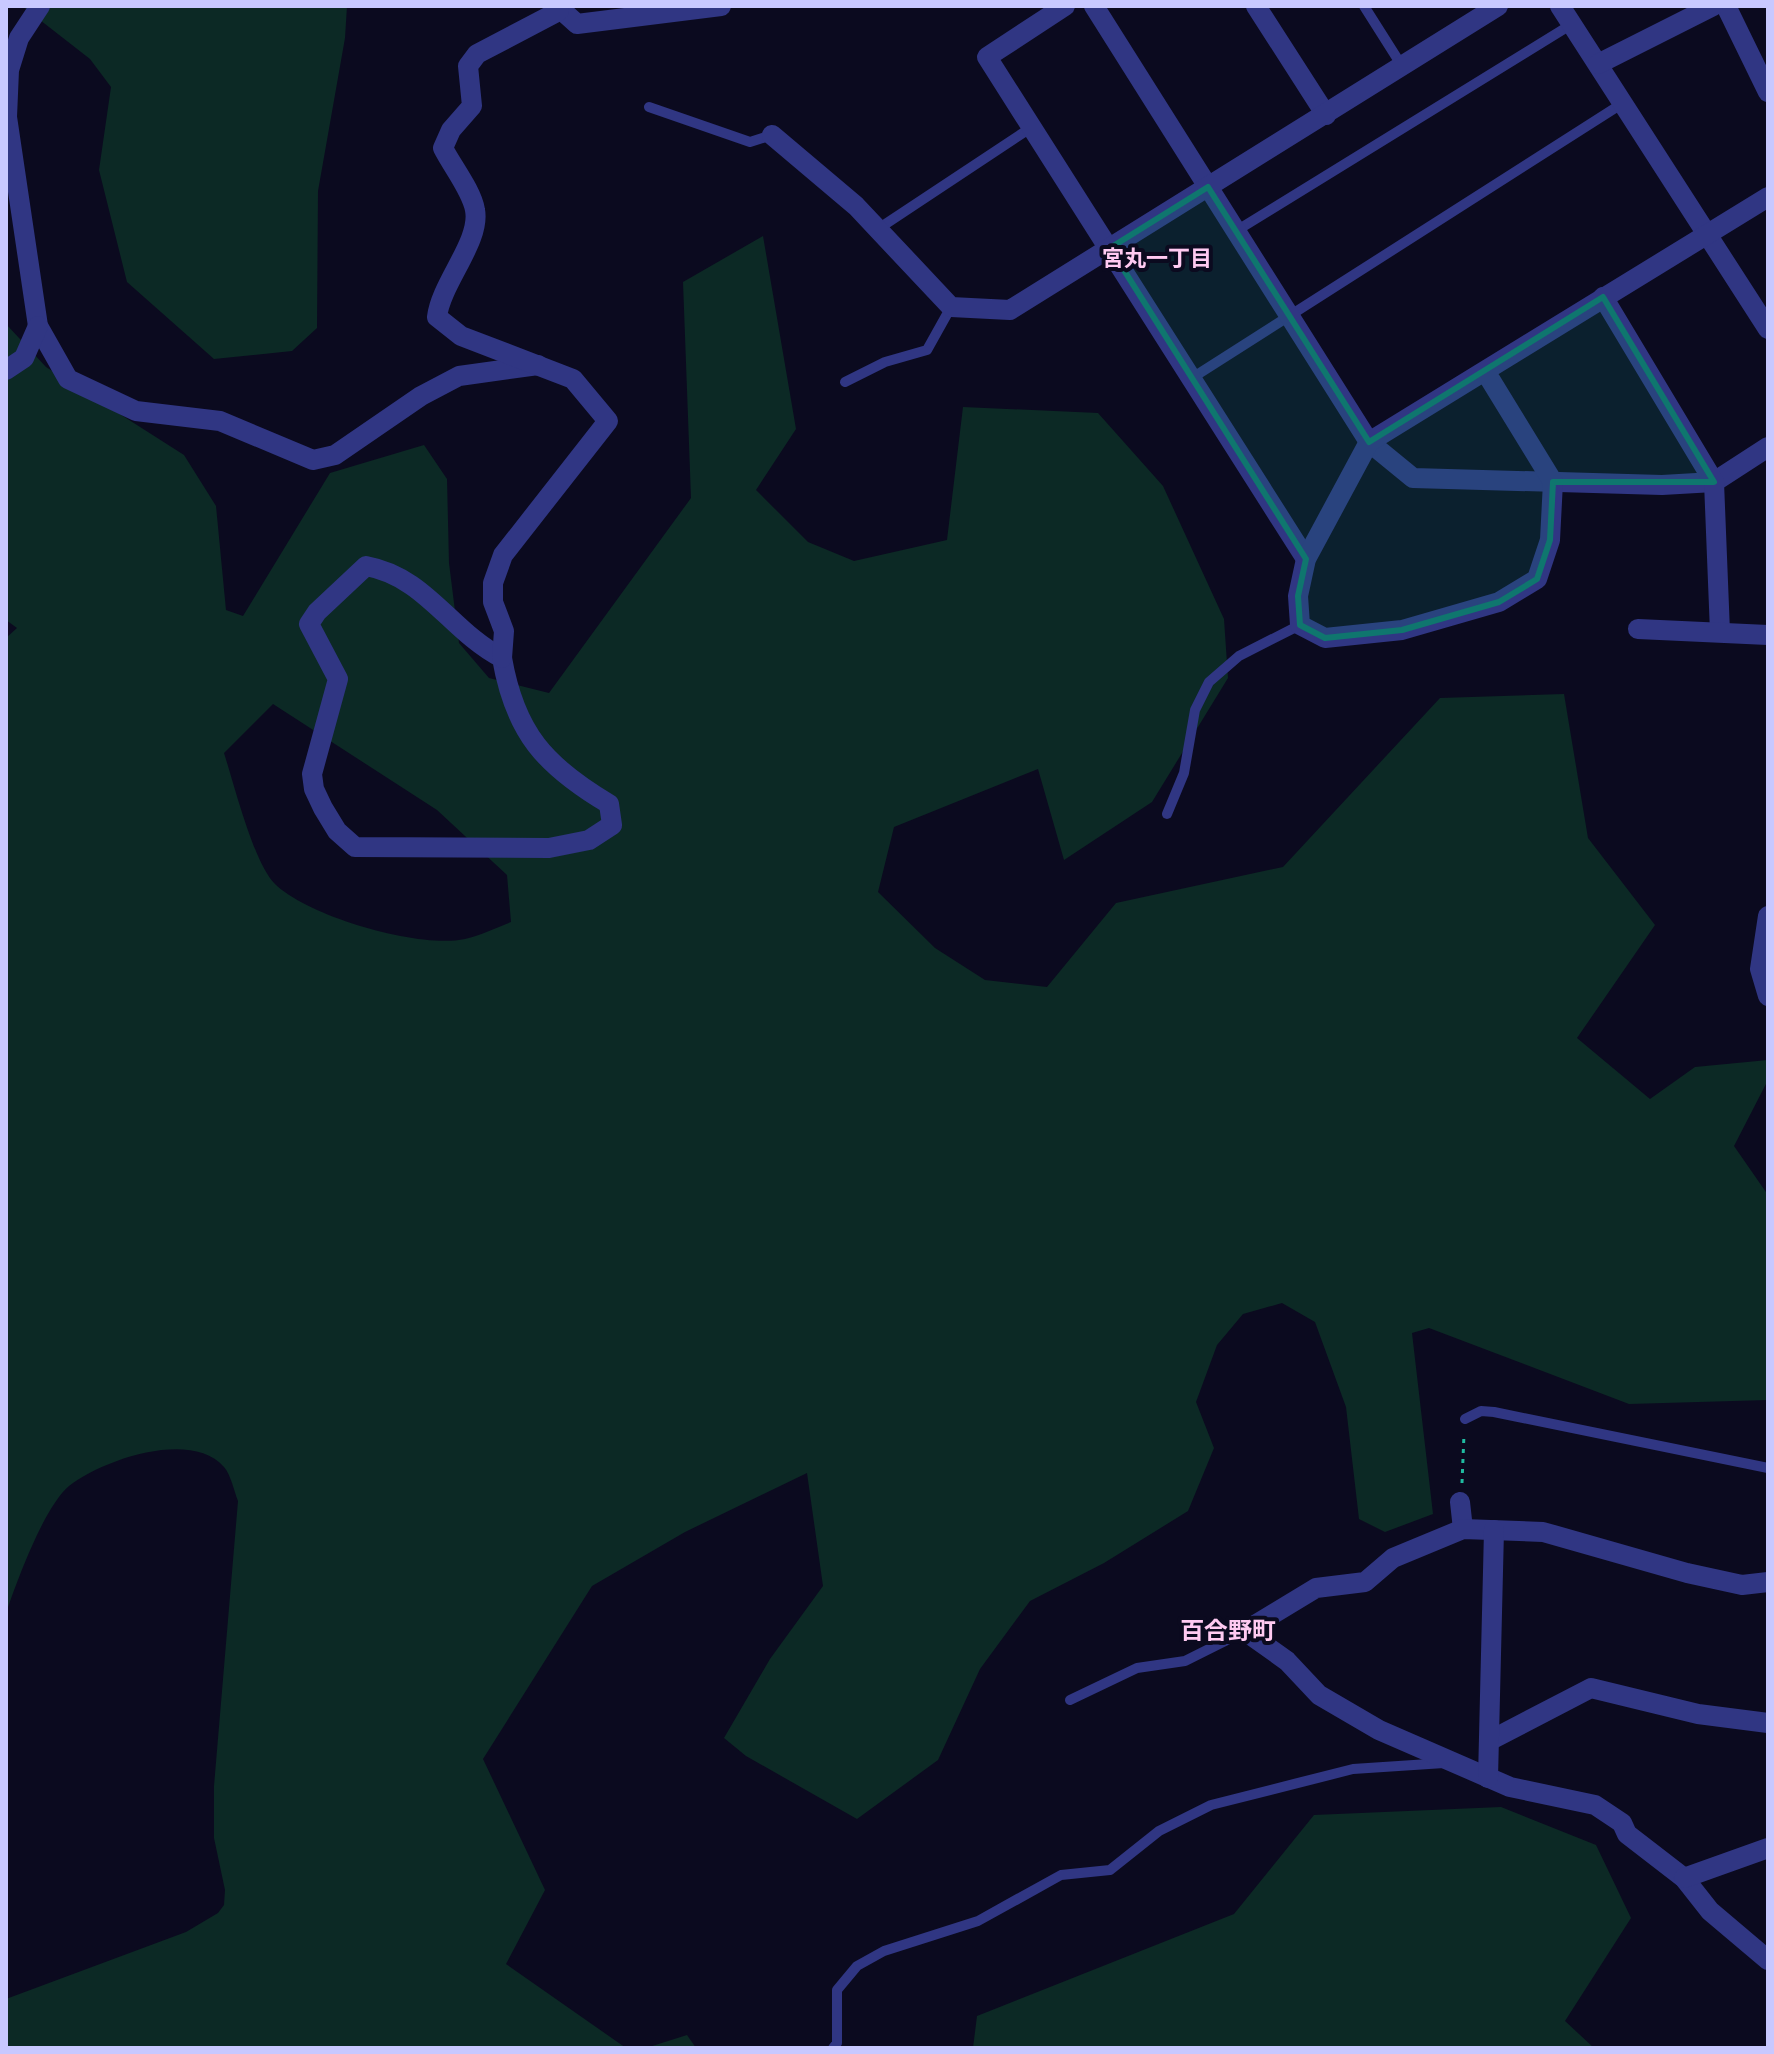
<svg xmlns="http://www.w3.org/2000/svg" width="1774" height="2054" viewBox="0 0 1774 2054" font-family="'PT Sans Narrow','Noto Sans JP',sans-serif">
	<rect width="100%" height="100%" fill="#0b0a1f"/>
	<g fill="#0c2925" fill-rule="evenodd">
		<path d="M22 6H347L345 38 318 191 317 328 292 351 214 359 127 282 99 170 111 87 90 59Z"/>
		<path d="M763 236 796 429 756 490 808 542 854 561 947 540 963 407 1098 413 1163 486 1224 619 1228 678 1152 802 1064 860 1038 769 894 827 878 892 935 948 985 980 1047 987 1116 903 1283 867 1440 698 1564 694 1588 838 1655 925 1577 1038 1650 1099 1695 1067 1768 1060V1080L1734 1146 1768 1195V1400L1629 1404 1429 1328 1412 1333 1433 1514 1385 1532 1359 1519 1346 1407 1315 1322 1282 1303 1243 1314 1217 1345 1196 1402 1214 1448 1188 1511 1104 1563 1030 1601 980 1669 938 1760 857 1819 746 1756 724 1738 770 1659 823 1586 807 1473 685 1532 592 1586 483 1759 545 1890 506 1964 626 2048H6V1999L186 1932 218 1913 224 1905 225 1890 214 1838V1786L238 1501C234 1491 231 1475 224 1467 191 1429 102 1460 69 1486 44 1507 17 1581 6 1613V638L17 628 6 620V324L46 367 184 455 216 506 226 610 243 616 330 473 424 445 447 479 449 563 459 643 489 678 549 693 691 498 683 282ZM273 704 437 810 507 875 511 922C496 928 481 935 465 939 420 949 309 917 275 884 254 864 234 784 224 753Z"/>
		<path d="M1501 1807 1596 1845 1631 1918 1565 2021 1594 2048H973L977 2016 1234 1914 1314 1815Z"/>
		<path d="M687 2035 696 2048H646Z"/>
	</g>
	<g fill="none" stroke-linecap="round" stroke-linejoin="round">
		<path stroke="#20baa0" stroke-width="3" stroke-dasharray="4 6" stroke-linecap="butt" d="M1462 1483 1464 1434"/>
		<g stroke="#303683" stroke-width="10">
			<path d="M1364 6 1402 66"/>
			<path d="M649 107 750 142 772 135"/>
			<path d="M878 229 1032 127"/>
			<path d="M1236 231 1572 24"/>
			<path d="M1192 378 1623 103"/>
			<path d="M845 382 885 362 927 350 951 307"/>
			<path d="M1167 814 1184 773 1195 710 1209 682 1239 656 1300 625"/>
			<path d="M1465 1419 1481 1411 1494 1412 1768 1468"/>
			<path d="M1070 1700 1137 1668 1185 1661 1245 1631"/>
			<path d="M833 2048 837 2043V1990L857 1966 884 1951 978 1921 1061 1875 1110 1870 1159 1831 1211 1805 1353 1769 1444 1763"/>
		</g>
		<g stroke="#303683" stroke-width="20">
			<path d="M40 6 19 38 9 70 7 117 38 326 68 379 136 411 220 421 313 460 335 455 421 396 459 376 538 365"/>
			<path d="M557 6 577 24 721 6"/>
			<path d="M1065 6 987 57 1306 559"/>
			<path d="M1094 6 1369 442 1413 478 1662 485 1714 482 1768 447"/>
			<path d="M1256 6 1326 115"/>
			<path d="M1560 6 1768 329"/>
			<path d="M1726 6 1768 92"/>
			<path d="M1598 64 1713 6"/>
			<path d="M772 135 856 206 951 307 1010 310 1498 6"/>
			<path d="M1603 297 1714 482 1720 632"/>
			<path d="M6 370 24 358 38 326"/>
			<path d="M1485 371 1553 482 1550 540 1537 579 1499 602 1402 630 1325 638 1300 625 1298 596 1306 559 1369 442 1768 197"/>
			<path d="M366 566C426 577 450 631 502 658 515 733 545 766 609 804L612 825 589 840 549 848 355 847 337 831 323 808 314 789 312 774 338 679 309 624 317 612Z"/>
			<path d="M1638 629 1768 635"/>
			<path d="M502 658 504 631 493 602V583L503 555 608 421 573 379 461 336 437 317C441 283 481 241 475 210 472 191 452 166 443 148L451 130 472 106 468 66 477 54 559 11"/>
			<path d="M1768 916 1760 969 1768 996"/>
			<path d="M1460 1502 1463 1529"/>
			<path d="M1768 1582 1742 1585 1687 1573 1543 1532 1463 1529 1393 1558 1365 1582 1316 1588 1245 1631 1287 1661 1319 1695 1379 1730 1510 1787 1595 1805 1622 1823 1627 1834 1684 1878 1710 1911 1768 1960"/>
			<path d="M1489 1741 1591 1688 1698 1714 1768 1723"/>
			<path d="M1488 1778 1494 1530"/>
			<path d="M1684 1878 1768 1848"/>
		</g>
	</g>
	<path fill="#0f766e" fill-opacity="0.2" stroke="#0f766e" stroke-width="6" stroke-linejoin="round" d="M1208 187 1369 442 1603 297 1714 482H1553L1550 540 1537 579 1499 602 1402 630 1325 638 1300 625 1298 596 1306 559 1110 248Z"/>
	<g text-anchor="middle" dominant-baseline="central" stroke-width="8" stroke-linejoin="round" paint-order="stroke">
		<g font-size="22" font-weight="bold" fill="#ffcaf1" stroke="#0b0a1f">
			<text x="1157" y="258">宮丸一丁目</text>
		</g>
		<g font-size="24" font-weight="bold" fill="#ffcaf1" stroke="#0b0a1f">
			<text x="1228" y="1630">百合野町</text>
		</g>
	</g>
	<rect width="1774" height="2054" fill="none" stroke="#c8c8ff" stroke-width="16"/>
</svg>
